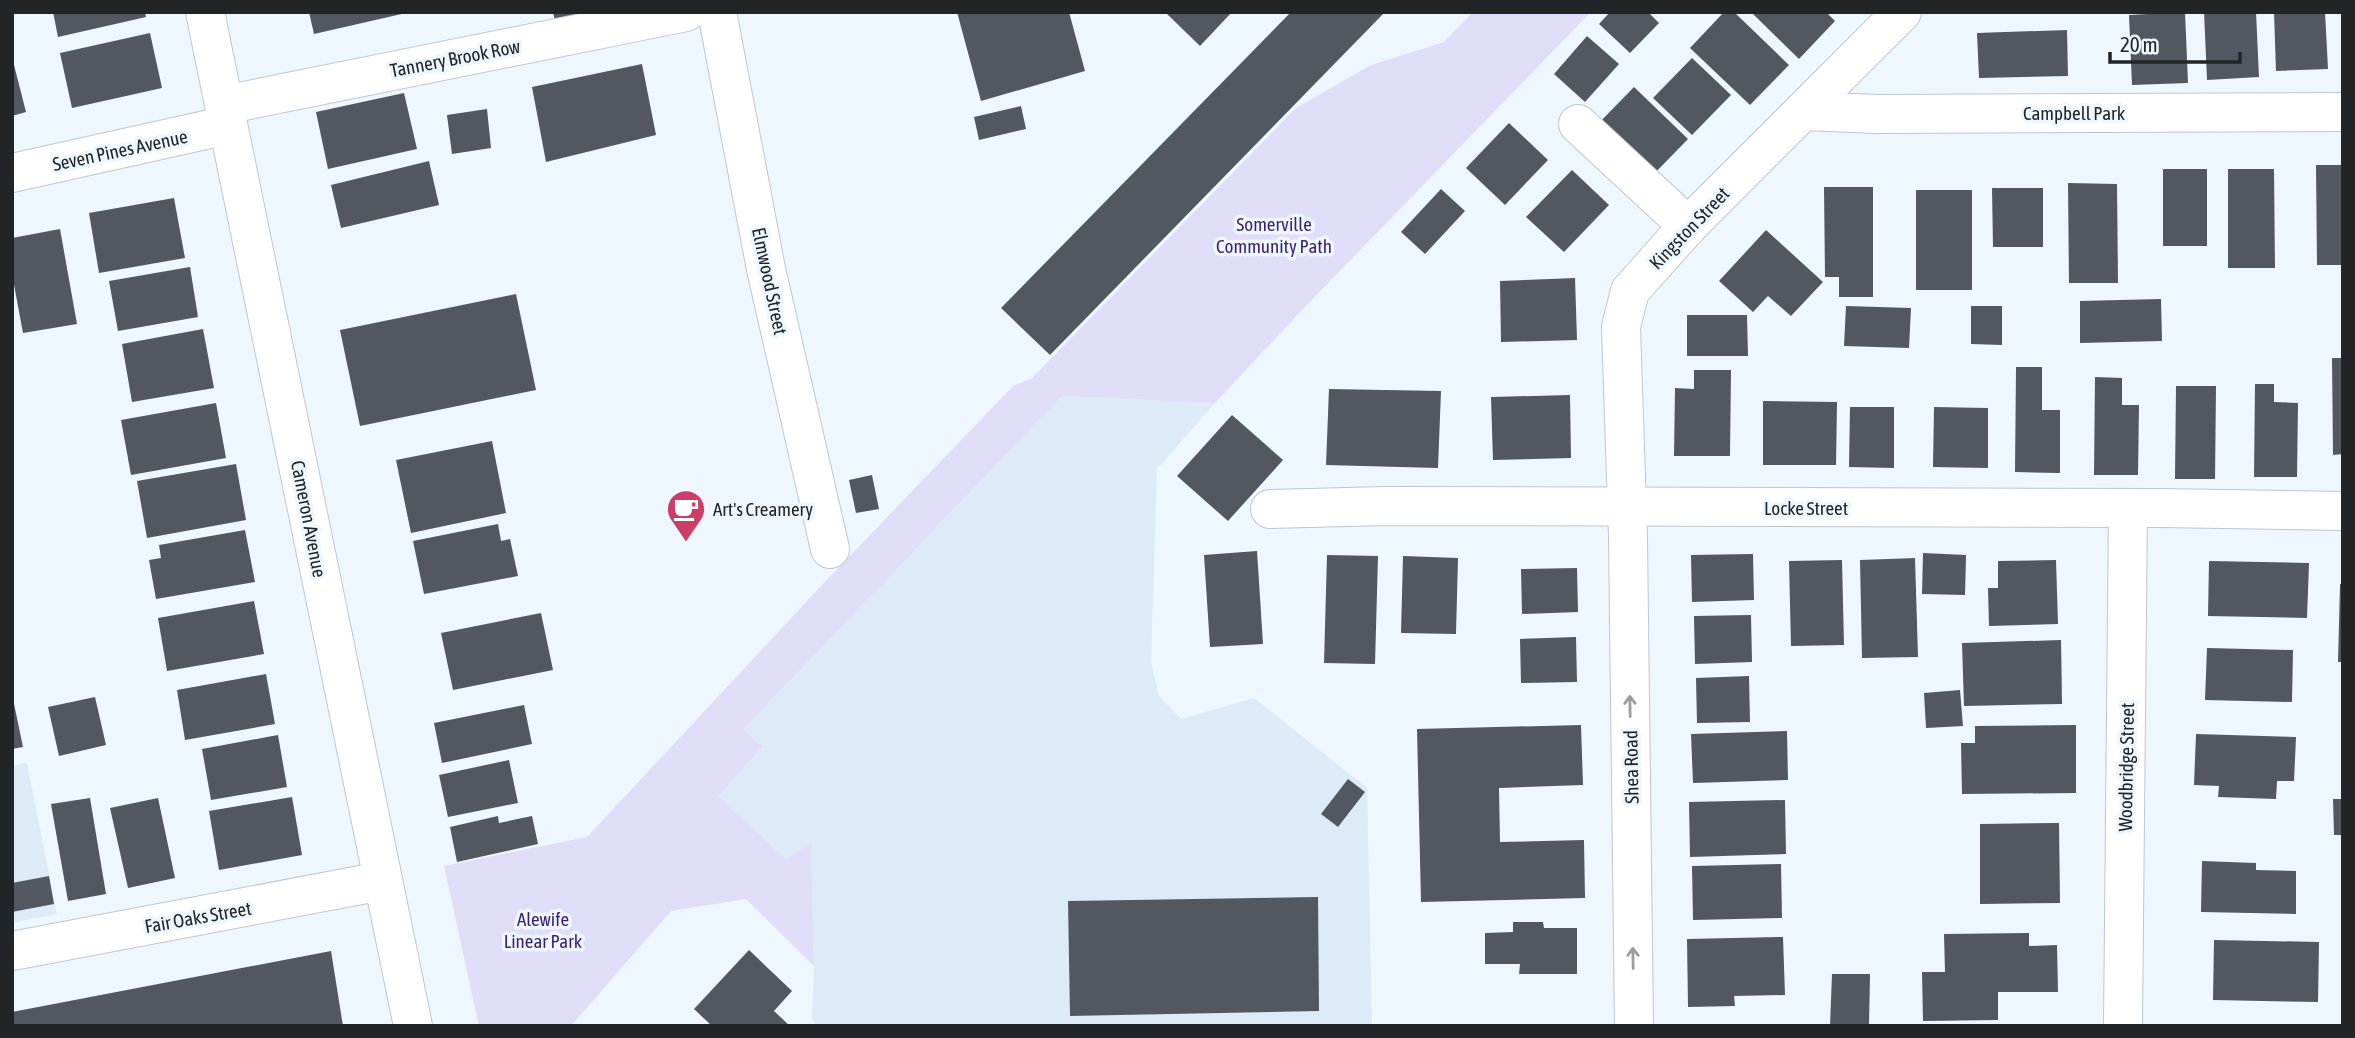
<svg xmlns="http://www.w3.org/2000/svg" width="2355" height="1038" viewBox="0 0 2355 1038" font-family="'Asap Condensed',sans-serif">
	<rect width="100%" height="100%" fill="#eef7fe"/>
	<g fill="#dcebf7" fill-rule="evenodd">
		<path d="M1062 396 1215 403 1157 469 1151 662 1159 696 1181 719 1254 698 1367 788 1372 1026H817L812 1020 814 966 811 843 786 859 718 796 763 747 744 729ZM1348 779 1364 792 1338 827 1322 814ZM1317 897 1319 1011 1070 1016 1069 901Z"/>
		<path d="M27 763 57 914 12 923V766Z"/>
	</g>
	<path fill="#e0ddf9" d="M1473 12H1591L1301 311 1215 403 1062 396 744 729 763 747 718 796 786 859 811 843 814 966 746 899 671 911 571 1026H479L444 866 587 837 821 586 1013 386 1032 378 1296 108 1371 65 1444 42Z"/>
	<g fill="#53575f">
		<path d="M53 12H145L146 17 58 37Z"/>
		<path d="M309 12H406V13L314 34Z"/>
		<path d="M553 12H607L556 25Z"/>
		<path d="M957 12H1069L1085 71 981 101Z"/>
		<path d="M1165 12H1232L1200 46Z"/>
		<path d="M1291 12H1385L1050 355 1001 308Z"/>
		<path d="M1610 12H1648L1659 23 1630 53 1599 24Z"/>
		<path d="M1724 12H1734L1789 65 1750 105 1690 48Z"/>
		<path d="M1751 12H1826L1835 21 1799 59Z"/>
		<path d="M2185 12 2188 83 2132 85 2129 15Z"/>
		<path d="M2204 12H2256L2259 77 2207 80Z"/>
		<path d="M2274 12H2325L2328 69 2276 71Z"/>
		<path d="M2067 30 2068 76 1979 78 1977 33Z"/>
		<path d="M150 33 162 88 72 108 60 53Z"/>
		<path d="M1587 36 1619 64 1585 102 1554 74Z"/>
		<path d="M12 57 26 112 12 116Z"/>
		<path d="M1692 58 1731 95 1692 135 1653 98Z"/>
		<path d="M642 64 656 135 546 162 532 87Z"/>
		<path d="M1634 87 1688 139 1648 180 1594 128Z"/>
		<path d="M404 93 417 149 328 169 316 112Z"/>
		<path d="M1021 106 1026 129 979 140 974 117Z"/>
		<path d="M487 109 491 148 452 154 447 115Z"/>
		<path d="M1509 123 1548 160 1505 205 1466 168Z"/>
		<path d="M429 161 439 205 341 228 331 185Z"/>
		<path d="M2316 165H2343V265H2317Z"/>
		<rect x="2163" y="169" width="44" height="77"/>
		<path d="M2228 169H2274L2275 268H2228Z"/>
		<path d="M1572 170 1609 205 1564 252 1526 217Z"/>
		<path d="M2068 183 2117 184 2118 283H2069Z"/>
		<path d="M1824 187H1873V297H1839V277H1825Z"/>
		<path d="M1992 188H2043V247H1993Z"/>
		<path d="M1441 189 1465 211 1425 254 1401 232Z"/>
		<rect x="1916" y="190" width="56" height="100"/>
		<path d="M174 198 185 258 99 273 89 213Z"/>
		<path d="M60 229 77 324 23 333 12 274V238Z"/>
		<path d="M1766 230 1823 282 1791 316 1768 296 1753 312 1719 281Z"/>
		<path d="M190 267 198 317 118 331 109 281Z"/>
		<path d="M1575 278 1577 340 1501 342 1500 281Z"/>
		<path d="M516 294 536 390 360 426 340 330Z"/>
		<path d="M2161 299 2162 341 2080 343V301Z"/>
		<path d="M1846 306 1911 308 1909 348 1844 346Z"/>
		<path d="M1971 306H2002V345L1971 344Z"/>
		<path d="M1687 315H1747L1748 356H1687Z"/>
		<path d="M203 329 214 388 132 402 122 344Z"/>
		<path d="M2332 358H2343V454L2333 455Z"/>
		<path d="M2016 367H2042V410H2060V473L2015 472Z"/>
		<path d="M1694 370H1731L1730 456H1674L1675 388 1694 389Z"/>
		<path d="M2095 377 2122 378V405H2139L2138 475H2094Z"/>
		<path d="M2255 384H2274V402L2298 403 2297 477H2254Z"/>
		<path d="M2176 386H2216L2215 479H2175Z"/>
		<path d="M1329 389 1441 391 1438 468 1326 465Z"/>
		<path d="M1570 395 1571 458 1493 460 1491 397Z"/>
		<path d="M1763 401 1837 402 1836 465H1763Z"/>
		<path d="M216 403 226 458 131 475 121 420Z"/>
		<path d="M1850 407H1894V468L1849 467Z"/>
		<path d="M1934 407 1988 408V468L1933 467Z"/>
		<path d="M1232 415 1283 460 1228 521 1177 476Z"/>
		<path d="M492 441 506 513 411 533 396 460Z"/>
		<path d="M236 464 246 520 147 538 137 481Z"/>
		<path d="M872 475 879 509 856 513 849 480Z"/>
		<path d="M498 524 501 541 510 539 518 576 424 594 413 541Z"/>
		<path d="M245 530 255 582 156 599 149 560 161 558 159 545Z"/>
		<path d="M1257 551 1263 644 1210 647 1204 555Z"/>
		<path d="M1923 553 1966 555 1965 595 1922 594Z"/>
		<path d="M1753 554 1754 600 1692 602 1691 555Z"/>
		<path d="M1327 555 1378 556 1375 664 1324 663Z"/>
		<path d="M1403 556 1458 558 1456 634 1401 633Z"/>
		<path d="M1915 558 1918 657 1862 658 1860 560Z"/>
		<path d="M1842 560 1844 645 1791 646 1789 561Z"/>
		<path d="M2056 560 2058 624 1989 626 1988 588H1998V561Z"/>
		<path d="M2209 561 2309 563 2307 618 2208 616Z"/>
		<path d="M1577 568 1578 612 1522 614 1521 569Z"/>
		<path d="M2340 584H2343V662H2338Z"/>
		<path d="M254 601 264 654 167 671 158 618Z"/>
		<path d="M541 613 553 670 453 690 441 633Z"/>
		<path d="M1751 615 1752 662 1695 664 1694 616Z"/>
		<path d="M1576 637 1577 682 1521 683 1520 639Z"/>
		<path d="M2061 640 2062 704 1964 706 1962 643Z"/>
		<path d="M2207 648 2293 650 2292 702 2205 700Z"/>
		<path d="M266 674 275 724 185 740 177 690Z"/>
		<path d="M1749 676 1750 722 1697 723 1696 678Z"/>
		<path d="M1960 690 1963 726 1926 728 1924 693Z"/>
		<path d="M12 694 23 747 12 749Z"/>
		<path d="M95 697 106 745 59 756 48 707Z"/>
		<path d="M524 705 532 744 442 763 434 723Z"/>
		<path d="M1581 725 1583 785 1499 788 1500 842 1584 840 1585 898 1421 902 1417 729Z"/>
		<path d="M2076 725V793L1962 794 1961 743H1975V726Z"/>
		<path d="M1787 731 1788 780 1693 783 1691 734Z"/>
		<path d="M2196 734 2296 737 2294 781H2277L2276 799 2218 797 2219 786 2194 785Z"/>
		<path d="M278 735 287 787 211 800 202 749Z"/>
		<path d="M509 760 518 803 448 817 439 775Z"/>
		<path d="M1348 779 1365 792 1338 827 1321 814Z"/>
		<path d="M292 797 302 855 219 870 209 811Z"/>
		<path d="M90 798 106 894 68 901 51 804Z"/>
		<path d="M158 798 175 878 128 888 110 808Z"/>
		<path d="M2333 799H2343V835H2334Z"/>
		<path d="M1785 800 1786 854 1690 857 1689 802Z"/>
		<path d="M498 816 499 823 532 816 538 844 457 862 450 827Z"/>
		<path d="M2059 823 2060 903 1980 904V824Z"/>
		<path d="M2202 861 2256 863V870L2296 871V914L2201 912Z"/>
		<path d="M1781 864 1782 918 1693 920 1692 866Z"/>
		<path d="M49 876 54 904 12 912V883Z"/>
		<path d="M1318 897 1319 1011 1070 1016 1068 901Z"/>
		<path d="M1513 922H1543L1544 928H1577V974H1519L1520 964H1485V933L1513 932Z"/>
		<path d="M2029 933V946L2057 945 2058 992H1998V1020L1923 1021 1922 972H1945L1944 934Z"/>
		<path d="M1783 937 1785 995 1734 996 1735 1006 1688 1007 1687 939Z"/>
		<path d="M2214 940 2319 942 2318 1002 2213 1000Z"/>
		<path d="M749 950 792 991 774 1011 790 1026H712L694 1009Z"/>
		<path d="M331 951 343 1026H12V1012Z"/>
		<path d="M1832 974H1870L1869 1026H1830Z"/>
	</g>
	<g fill="none" stroke-linecap="round" stroke-linejoin="round">
		<g stroke="#bec7ce" stroke-width="40">
			<g id="street">
				<path d="M717 12 766 269 830 549"/>
				<path d="M224 105 686 12"/>
				<path d="M1804 111 1877 114 2343 112"/>
				<path d="M1578 124 1688 226"/>
				<path d="M12 173 228 125"/>
				<path d="M1270 509 1385 506 2159 508 2343 511"/>
				<path d="M12 951 382 881"/>
				<path d="M1634 1026 1628 537 1621 327 1630 291 1688 226 1902 12"/>
				<path d="M2123 1026 2128 508"/>
			</g>
		</g>
		<g stroke="#bec7ce" stroke-width="40">
			<path id="secondary" d="M205 12 413 1026"/>
		</g>
		<use href="#street" stroke="#fff" stroke-width="38"/>
		<use href="#secondary" stroke="#fff" stroke-width="38"/>
	</g>
	<defs><path id="oneway-shaft" d="M-6 0H5M1.5-3L5.5 0L1.5 3" fill="none" stroke-width="1.6" stroke-linecap="round" stroke-linejoin="round" transform="scale(1.75)"/></defs>
	<g stroke="#9c9d9e">
		<use href="#oneway-shaft" transform="translate(1630 706) rotate(-91)"/>
		<use href="#oneway-shaft" transform="translate(1633 958) rotate(-91)"/>
	</g>
	<defs>
		<g id="cafe-pin" transform="scale(2.0125)"><path d="M0 17L-7.5 6A9.5 9.5 0 1 1 7.5 6Z" fill="#cc3e66" stroke="#eef7fe"/><path d="M-5.5-4.5H6V0H3Q3 3.5 0 3.5H-2.5Q-5.5 3.5-5.5 0ZM3-3.2v2h1.7v-2ZM-6 4.5H4V6H-6Z" fill="#fff"/></g>
	</defs>
	<g fill-rule="evenodd">
		<use href="#cafe-pin" x="686" y="509"/>
	</g>
	<g text-anchor="middle" dominant-baseline="central" stroke-width="7" stroke-linejoin="round" paint-order="stroke">
		<g font-size="19" fill="#222527" stroke="#eef7fe">
			<text transform="translate(455 58) rotate(-11)">Tannery Brook Row</text>
			<text x="2074" y="113">Campbell Park</text>
			<text transform="translate(120 150) rotate(-12)">Seven Pines Avenue</text>
			<text transform="translate(1689 228) rotate(-46)">Kingston Street</text>
			<text transform="translate(770 281) rotate(78)">Elmwood Street</text>
			<text x="1806" y="508">Locke Street</text>
			<text transform="translate(309 519) rotate(79)">Cameron Avenue</text>
			<text transform="translate(1631 767) rotate(-91)">Shea Road</text>
			<text transform="translate(2126 767) rotate(-89)">Woodbridge Street</text>
			<text transform="translate(198 917) rotate(-10)">Fair Oaks Street</text>
		</g>
		<g font-size="19" fill="#391f74" stroke="#eef7fe">
			<text x="1274" y="224">Somerville<tspan x="1274" dy="22">Community Path</tspan></text>
			<text x="543" y="919">Alewife<tspan x="543" dy="22">Linear Park</tspan></text>
		</g>
		<g font-size="19" fill="#222527" stroke="#eef7fe" text-anchor="start">
			<text x="713" y="509">Art's Creamery</text>
		</g>
	</g>
	<rect width="2355" height="1038" fill="none" stroke="#222527" stroke-width="28"/>
	<path d="M2110 52v10h130v-10" fill="none" stroke="#222527" stroke-width="3.5"/>
	<text x="2120" y="52" font-size="21" fill="#222527" stroke="#eef7fe" stroke-width="5" paint-order="stroke">20 m</text>
</svg>
